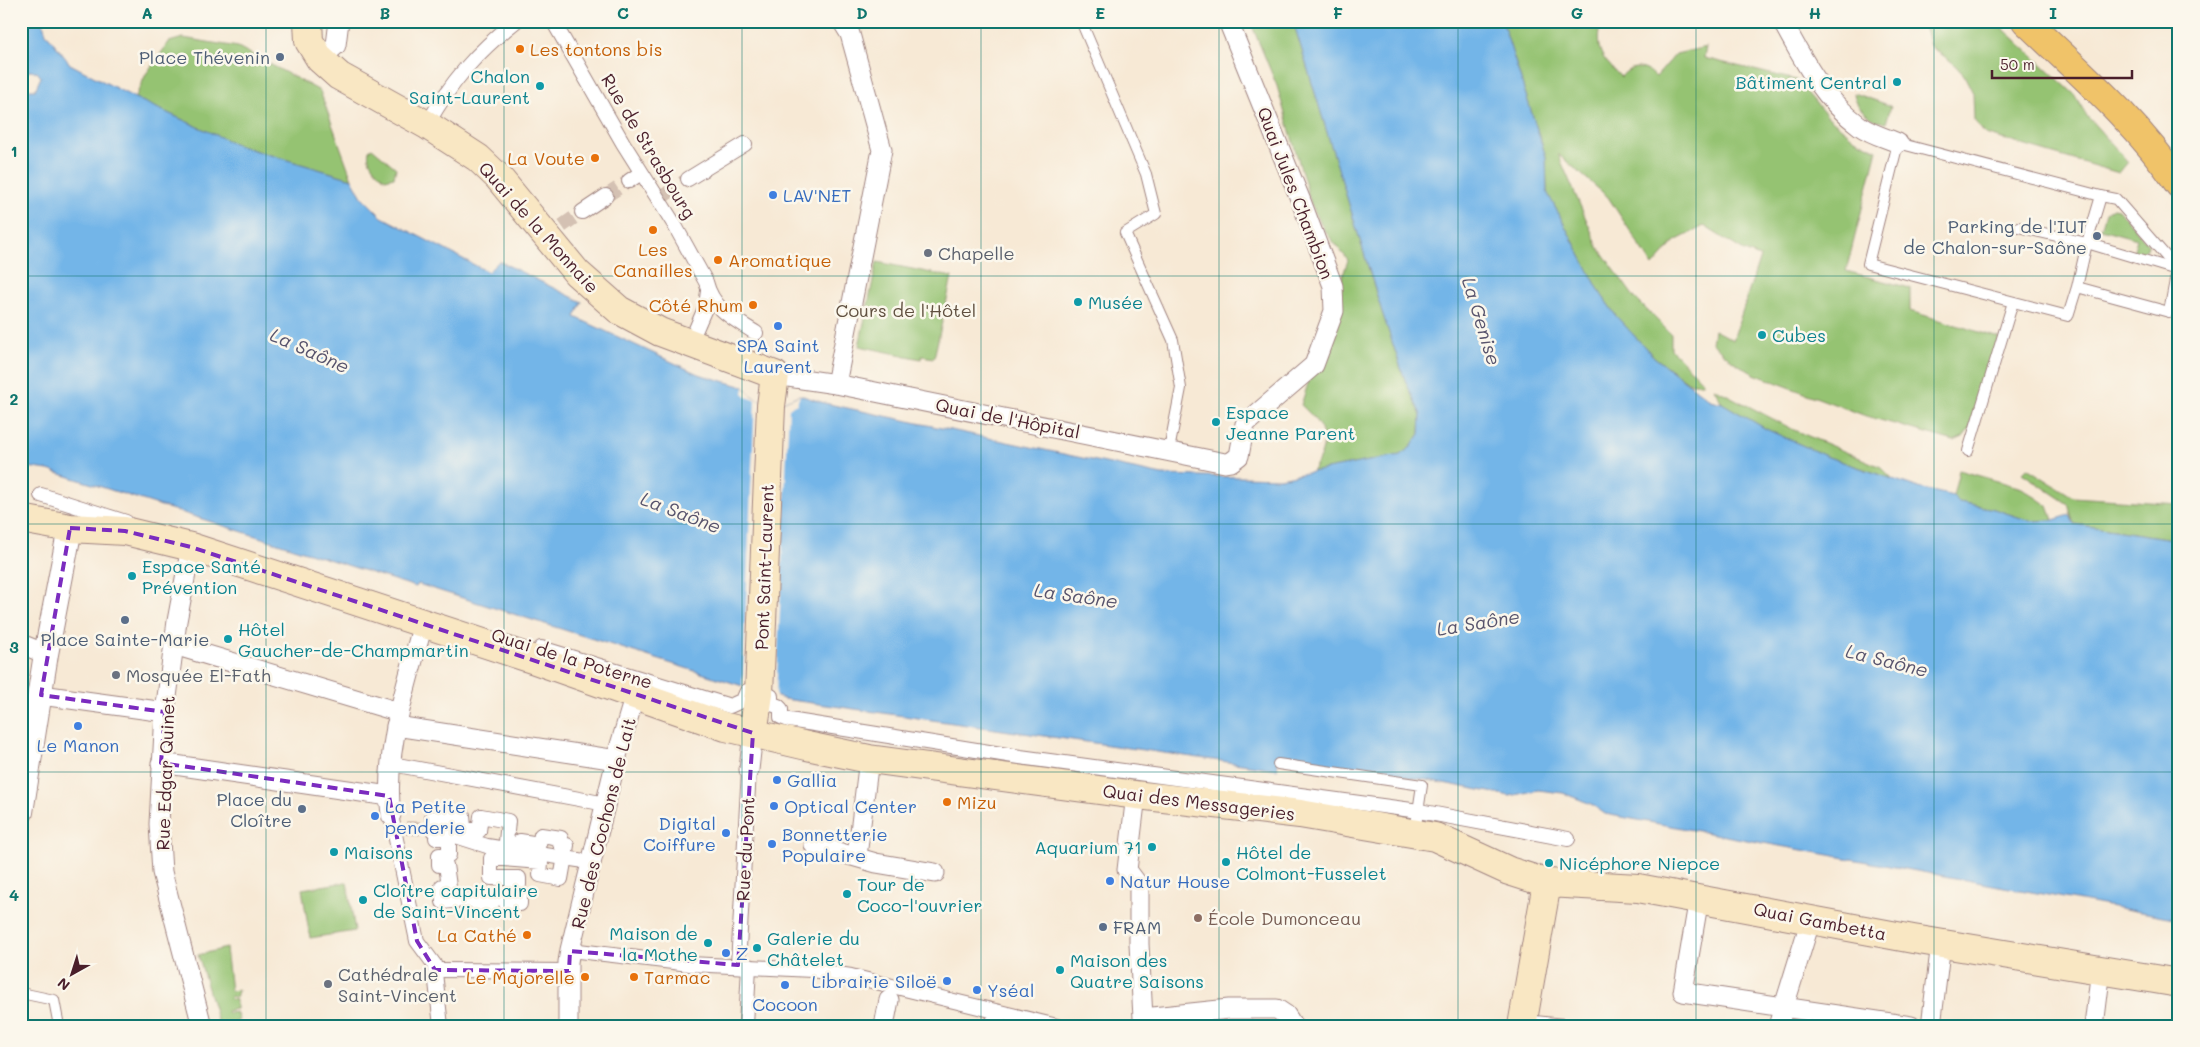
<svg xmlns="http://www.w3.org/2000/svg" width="2200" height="1047" viewBox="0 0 2200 1047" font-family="Mali,sans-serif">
	<rect width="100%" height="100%" fill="#fbf7ec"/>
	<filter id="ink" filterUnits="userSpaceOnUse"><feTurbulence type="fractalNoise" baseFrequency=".02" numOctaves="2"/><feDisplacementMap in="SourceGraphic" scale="10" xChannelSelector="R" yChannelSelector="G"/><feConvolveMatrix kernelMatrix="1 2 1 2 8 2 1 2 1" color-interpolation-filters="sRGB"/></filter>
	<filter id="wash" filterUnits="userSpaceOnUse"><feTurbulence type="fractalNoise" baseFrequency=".0096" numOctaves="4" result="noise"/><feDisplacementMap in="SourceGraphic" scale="20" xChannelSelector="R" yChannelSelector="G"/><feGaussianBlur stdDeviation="1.12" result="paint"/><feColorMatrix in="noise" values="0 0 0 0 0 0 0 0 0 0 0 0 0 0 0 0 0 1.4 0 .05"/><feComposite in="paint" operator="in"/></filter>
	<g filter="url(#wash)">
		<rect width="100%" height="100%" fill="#f7e9d5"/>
		<g fill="#95c372" stroke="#70714e">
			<path d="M1250 21H1293L1382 312 1405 380 1421 415 1420 434 1411 447 1400 455 1312 472C1331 442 1326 428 1301 405L1348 260 1324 230 1311 204 1277 86Z"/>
			<path d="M1502 21H1601C1594 50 1601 57 1621 77 1631 64 1645 66 1656 77L1676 54 1706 47 1704 58 1796 80 1828 117 1855 139 1877 150 1846 271 1910 288V311L1999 338 1970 428 1963 437 1954 441 1866 416 1754 374 1734 362 1712 343 1714 330 1733 340 1760 257 1744 251 1704 226 1675 241 1653 266 1608 197 1558 154 1598 247 1634 297 1671 334V349L1704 383H1689L1654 357 1616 316 1601 294 1547 192 1546 157Z"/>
			<path d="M1919 21H1995L2074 94 2087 116 2128 162 2119 173 1985 134 1974 120 1973 93 1964 75 1952 62 1930 46 1924 26Z"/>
			<path d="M183 38 238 47 320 91 352 179 240 146 135 98 146 74 169 42Z"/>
			<path d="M1854 93 1891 106 1886 123C1871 121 1855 108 1854 93Z"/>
			<path d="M372 148 396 168 394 177 385 179C376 171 366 162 369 150Z"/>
			<path d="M2113 208 2118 209 2148 244 2147 249 2142 253H2133L2137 239 2101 229 2106 212Z"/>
			<path d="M877 262 952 277 934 358 922 356 921 359 859 346Z"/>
			<path d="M1714 388 1794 430 1881 467 1893 479 1828 457 1766 429 1722 403Z"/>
			<path d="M2027 468 2073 497 2179 504V540L2074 524 2068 504 2022 473Z"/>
			<path d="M1959 470 2022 488 2048 506 2053 520 2030 521 1994 509 1959 502 1953 496Z"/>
			<path d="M347 882 355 931 310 938 302 889Z"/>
			<path d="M226 948 231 991 238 990 236 998 231 996 230 999 236 1000V1009L227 1011 228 1013 236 1012 239 1020 234 1023 235 1026H219L198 955Z"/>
		</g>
		<path fill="#73b5e8" stroke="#5e6a8a" d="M21 21H42L46 33 70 64 135 98 240 146 352 179 362 197 382 217 488 272 499 261 582 302 575 317 698 374 744 387 757 400 783 402 800 395 824 403 1162 475 1280 478 1400 455 1411 447 1420 434 1421 415 1405 380 1382 312 1293 21H1502L1546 157 1547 192 1601 294 1616 316 1654 357 1710 400 1722 403 1766 429 1828 457 1919 488 1953 496 1959 502 1994 509 2030 521 2053 520 2070 515 2074 524 2179 540V919L1605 814 1591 804 1563 793 1538 790 1510 796 1433 781 1279 757 1277 769 784 699 418 584 416 587 48 470 21 466V90H35L41 77 37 72 30 71 21 73Z"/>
		<path fill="#f7e9d5" d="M744 387 757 400 783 402 800 395 797 404 789 408 776 699 742 690 755 400 746 397 743 393Z"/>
	</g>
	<g filter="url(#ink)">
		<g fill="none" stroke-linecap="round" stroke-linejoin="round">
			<g stroke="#d4c1b3" stroke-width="14" stroke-dasharray="14 7" stroke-linecap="butt">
				<path d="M665 195 688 179"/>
				<path d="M606 196 629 181"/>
				<path d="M562 226 582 212"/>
				<path d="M406 828 433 829"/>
			</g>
			<g stroke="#a08480" stroke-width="12">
				<g id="service">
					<path d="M1081 21 1146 174 1156 214 1125 233 1173 340 1181 388 1169 450"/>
					<path d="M2101 196 2116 199 2177 269"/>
					<path d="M2018 227 2087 243 2177 270 2169 312 2077 287 2068 316 1868 264 1898 143 2101 196 2087 243 2077 287"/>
					<path d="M1968 451 2013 302"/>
					<path d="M1278 764 1422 785 1415 832"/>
					<path d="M21 993 54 1000 59 1026"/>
					<path d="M1525 1020 1584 1026"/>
				</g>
			</g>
			<g stroke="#a08480" stroke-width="16">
				<g id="pedestrian">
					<path d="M553 21 623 143 674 224 706 282C713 310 734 319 756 333"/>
					<path d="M427 125C451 81 477 52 516 21"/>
					<path d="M688 179 745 144"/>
					<path d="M629 181 641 173"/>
					<path d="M582 212 606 196"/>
					<path d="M690 343 706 306 708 291"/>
					<path d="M41 495 126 522"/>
					<path d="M541 648 730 706 743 700 747 691"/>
					<path d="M771 696V704L778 706 781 709V717L789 720 1020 757 1419 811 1568 839"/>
					<path d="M392 764 606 804"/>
					<path d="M455 814 463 815 464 828 479 831 481 816 508 821 506 842 519 845 520 841 539 844 541 835 561 838 560 844 567 845 561 879 540 875 541 862 491 858V878H519V885H512L513 892H520V904H506V898H492V904H477V899L443 902 442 886H449L446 865H439V855H449V838H436L437 835 433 830 432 818H447L449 827 453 828Z"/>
					<path d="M391 815 417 941 434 964 441 1026"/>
					<path d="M440 831 487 846 591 862"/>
					<path d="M570 950 690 964 812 970 851 976 1057 1026"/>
					<path d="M738 965 749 770"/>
					<path d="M435 970 569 971"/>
					<path d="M746 1026 749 966"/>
				</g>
			</g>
			<g stroke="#a08480" stroke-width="21">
				<g id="minor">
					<path d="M1782 21C1803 60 1823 99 1860 126 1871 134 1886 138 1898 143"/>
					<path d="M320 59 336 45 339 21"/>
					<path d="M775 375 836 384 1225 463 1231 462 1239 456 1245 424 1314 365 1334 311 1333 286 1301 201 1228 21"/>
					<path d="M836 384 882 150 850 34 842 21"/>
					<path d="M191 547 177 621 165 712 159 824 162 872 202 1026"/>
					<path d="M21 644 46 654"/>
					<path d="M174 645 399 712"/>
					<path d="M41 695 165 712"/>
					<path d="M396 726 617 760"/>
					<path d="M161 763 389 796"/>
					<path d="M749 770 753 733"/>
					<path d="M1136 795 1127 870 1139 886V944L1143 1018 1229 1009H1277L1286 1015 1293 1026"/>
					<path d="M391 815C383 751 407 685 423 624"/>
					<path d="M814 845 876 863 935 873"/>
					<path d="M857 856 869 759"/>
					<path d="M1699 898 1683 992 1911 1026"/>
					<path d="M568 1026V962L570 950 618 752 635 695"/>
					<path d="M884 1026 889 1000"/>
					<path d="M993 1026 994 1024"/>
					<path d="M1778 1026 1811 919"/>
					<path d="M1931 1026 1941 943"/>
					<path d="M2094 1026 2101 969"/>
				</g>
			</g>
			<g stroke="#a08480" stroke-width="26">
				<path id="tertiary" d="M21 812 46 654 70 528"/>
			</g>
			<g stroke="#a08480" stroke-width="30">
				<g id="secondary">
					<path d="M308 21 309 41 320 59 339 76 427 125 478 158 498 177 577 273 619 310 660 332 775 375 771 406 759 694 753 733"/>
					<path d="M21 519 70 528 125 531 191 547 535 660 726 727 807 746 869 759 1136 795 1300 814 1435 837 1509 871 1547 883 1638 888 1913 939 2179 983"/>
					<path d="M1522 1026 1547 883"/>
				</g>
			</g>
			<g stroke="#a08480" stroke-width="30">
				<path id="primary" d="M2026 21C2080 73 2137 122 2179 184"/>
			</g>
			<use href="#service" stroke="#fff" stroke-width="10"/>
			<use href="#pedestrian" stroke="#fff" stroke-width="14"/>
			<use href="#minor" stroke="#fff" stroke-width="19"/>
			<use href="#tertiary" stroke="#fff" stroke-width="24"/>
			<use href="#secondary" stroke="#f9e7c3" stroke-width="28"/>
			<use href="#primary" stroke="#f0c369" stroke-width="28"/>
		</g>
	</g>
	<path fill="none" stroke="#7b2cbf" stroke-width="4" stroke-dasharray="10 6" stroke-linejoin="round" d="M70 528 125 531 191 547 753 733 738 965 570 951 569 971 435 970 417 941 389 796 161 763 165 712 41 695Z"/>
	<path fill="none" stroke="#0f766e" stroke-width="1" stroke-opacity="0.55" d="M266 21V1026M504 21V1026M742 21V1026M981 21V1026M1219 21V1026M1458 21V1026M1696 21V1026M1934 21V1026M21 276H2179M21 524H2179M21 772H2179"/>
	<g fill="#e8710a" stroke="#fbf7ec" stroke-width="2">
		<circle cx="520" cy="49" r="5"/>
		<circle cx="595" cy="158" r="5"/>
		<circle cx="653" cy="230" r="5"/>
		<circle cx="718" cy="260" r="5"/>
		<circle cx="753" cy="305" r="5"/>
		<circle cx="947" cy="802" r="5"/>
		<circle cx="527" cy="935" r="5"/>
		<circle cx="585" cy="977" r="5"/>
		<circle cx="634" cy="977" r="5"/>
	</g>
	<g fill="#5c6f8a" stroke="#fbf7ec" stroke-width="2">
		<circle cx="280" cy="57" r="5"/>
		<circle cx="2097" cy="236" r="5"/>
		<circle cx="125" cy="620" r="5"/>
		<circle cx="302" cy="809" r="5"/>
		<circle cx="1103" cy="927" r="5"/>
	</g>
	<g fill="#0f9aa8" stroke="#fbf7ec" stroke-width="2">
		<circle cx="1897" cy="82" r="5"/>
		<circle cx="540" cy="86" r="5"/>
		<circle cx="1078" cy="302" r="5"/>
		<circle cx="1762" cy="335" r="5"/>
		<circle cx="1216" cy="422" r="5"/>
		<circle cx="132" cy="576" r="5"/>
		<circle cx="228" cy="639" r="5"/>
		<circle cx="1152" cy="847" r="5"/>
		<circle cx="334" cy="852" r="5"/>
		<circle cx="1226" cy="862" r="5"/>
		<circle cx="1549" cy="863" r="5"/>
		<circle cx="847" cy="894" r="5"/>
		<circle cx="363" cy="900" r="5"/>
		<circle cx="708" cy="943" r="5"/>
		<circle cx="757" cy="948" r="5"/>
		<circle cx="1060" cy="970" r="5"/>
	</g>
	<g fill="#3f7fe0" stroke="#fbf7ec" stroke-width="2">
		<circle cx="773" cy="195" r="5"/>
		<circle cx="778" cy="326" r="5"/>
		<circle cx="78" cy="726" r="5"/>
		<circle cx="777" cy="780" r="5"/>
		<circle cx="774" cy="806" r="5"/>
		<circle cx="375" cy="816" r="5"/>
		<circle cx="726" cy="833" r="5"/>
		<circle cx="772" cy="844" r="5"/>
		<circle cx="1110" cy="881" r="5"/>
		<circle cx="726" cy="953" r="5"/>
		<circle cx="947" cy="981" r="5"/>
		<circle cx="785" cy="985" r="5"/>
		<circle cx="977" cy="990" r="5"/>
	</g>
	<g fill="#6b7280" stroke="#fbf7ec" stroke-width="2">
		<circle cx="928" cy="253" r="5"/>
		<circle cx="116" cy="675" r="5"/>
		<circle cx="328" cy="984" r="5"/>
	</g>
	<circle fill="#8d6e63" stroke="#fbf7ec" stroke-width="2" cx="1198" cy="918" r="5"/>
	<g text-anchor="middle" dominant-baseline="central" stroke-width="5" stroke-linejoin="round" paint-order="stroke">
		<g font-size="18" fill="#c56008" stroke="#fbf7ec" text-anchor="start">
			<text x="530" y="49">Les tontons bis</text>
			<text x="585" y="158" text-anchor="end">La Voute</text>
			<text x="653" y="249" text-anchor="middle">Les<tspan x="653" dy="21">Canailles</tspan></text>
			<text x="728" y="260">Aromatique</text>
			<text x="743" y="305" text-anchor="end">Côté Rhum</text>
			<text x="957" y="802">Mizu</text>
			<text x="517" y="935" text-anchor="end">La Cathé</text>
			<text x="575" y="977" text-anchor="end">Le Majorelle</text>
			<text x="644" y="977">Tarmac</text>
		</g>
		<g font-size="18" fill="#4e5e75" stroke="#fbf7ec" text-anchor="end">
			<text x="270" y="57">Place Thévenin</text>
			<text x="2087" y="226">Parking de l'IUT<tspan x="2087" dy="21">de Chalon-sur-Saône</tspan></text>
			<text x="125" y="639" text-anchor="middle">Place Sainte-Marie</text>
			<text x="292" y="799">Place du<tspan x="292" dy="21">Cloître</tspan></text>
			<text x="1113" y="927" text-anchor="start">FRAM</text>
		</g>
		<g font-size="18" fill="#0d838f" stroke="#fbf7ec" text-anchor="start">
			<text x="530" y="76" text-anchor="end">Chalon<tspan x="530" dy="21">Saint-Laurent</tspan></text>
			<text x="1887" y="82" text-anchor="end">Bâtiment Central</text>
			<text x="1088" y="302">Musée</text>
			<text x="1772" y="335">Cubes</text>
			<text x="1226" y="412">Espace<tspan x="1226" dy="21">Jeanne Parent</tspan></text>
			<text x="142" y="566">Espace Santé<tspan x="142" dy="21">Prévention</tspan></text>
			<text x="238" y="629">Hôtel<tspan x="238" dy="21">Gaucher-de-Champmartin</tspan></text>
			<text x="1142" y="847" text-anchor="end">Aquarium 71</text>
			<text x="344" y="852">Maisons</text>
			<text x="1236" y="852">Hôtel de<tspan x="1236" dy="21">Colmont-Fusselet</tspan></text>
			<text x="1559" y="863">Nicéphore Niepce</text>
			<text x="857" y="884">Tour de<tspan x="857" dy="21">Coco-l'ouvrier</tspan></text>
			<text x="373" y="890">Cloître capitulaire<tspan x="373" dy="21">de Saint-Vincent</tspan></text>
			<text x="698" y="933" text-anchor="end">Maison de<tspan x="698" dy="21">la Mothe</tspan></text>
			<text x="767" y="938">Galerie du<tspan x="767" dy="21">Châtelet</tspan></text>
			<text x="1070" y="960">Maison des<tspan x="1070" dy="21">Quatre Saisons</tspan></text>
		</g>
		<g font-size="18" fill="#4a1f2b" stroke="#fbf7ec">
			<text transform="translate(649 146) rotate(59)">Rue de Strasbourg</text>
			<text transform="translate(1296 193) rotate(69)">Quai Jules Chambion</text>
			<text transform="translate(539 227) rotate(48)">Quai de la Monnaie</text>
			<text transform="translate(1008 418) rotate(11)">Quai de l'Hôpital</text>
			<text transform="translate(764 567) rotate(-88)">Pont Saint-Laurent</text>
			<text transform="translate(572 658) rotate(17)">Quai de la Poterne</text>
			<text transform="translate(165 773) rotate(-88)">Rue Edgar Quinet</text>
			<text transform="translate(1199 802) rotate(7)">Quai des Messageries</text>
			<text transform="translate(603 823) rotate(-76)">Rue des Cochons de Lait</text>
			<text transform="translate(745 849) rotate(-87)">Rue du Pont</text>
			<text transform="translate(1820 921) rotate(11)">Quai Gambetta</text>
		</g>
		<g font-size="18" fill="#366cbe" stroke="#fbf7ec" text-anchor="start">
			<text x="783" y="195">LAV'NET</text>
			<text x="778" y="345" text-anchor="middle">SPA Saint<tspan x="778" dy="21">Laurent</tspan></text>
			<text x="78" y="745" text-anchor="middle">Le Manon</text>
			<text x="787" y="780">Gallia</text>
			<text x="385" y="806">La Petite<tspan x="385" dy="21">penderie</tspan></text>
			<text x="784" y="806">Optical Center</text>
			<text x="716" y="823" text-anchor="end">Digital<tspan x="716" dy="21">Coiffure</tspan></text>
			<text x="782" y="834">Bonnetterie<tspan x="782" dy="21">Populaire</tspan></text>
			<text x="1120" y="881">Natur House</text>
			<text x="736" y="953">Z</text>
			<text x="937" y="981" text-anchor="end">Librairie Siloë</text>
			<text x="987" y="990">Yséal</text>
			<text x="785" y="1004" text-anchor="middle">Cocoon</text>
		</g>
		<g font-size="18" fill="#5b616d" stroke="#fbf7ec" text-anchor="start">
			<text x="938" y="253">Chapelle</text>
			<text x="126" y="675">Mosquée El-Fath</text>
			<text x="338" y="974">Cathédrale<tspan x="338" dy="21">Saint-Vincent</tspan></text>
		</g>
		<g font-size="18" fill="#605040" stroke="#fbf7ec">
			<text x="906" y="310">Cours de l'Hôtel</text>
		</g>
		<g font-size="18" fill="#785e54" stroke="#fbf7ec" text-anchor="start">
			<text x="1208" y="918">École Dumonceau</text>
		</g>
		<g font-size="19" font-style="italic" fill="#58546d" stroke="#fbf7ec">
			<text transform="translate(1482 321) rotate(73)">La Genise</text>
			<text transform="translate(310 350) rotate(24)">La Saône</text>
			<text transform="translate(681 512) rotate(21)">La Saône</text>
			<text transform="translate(1076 595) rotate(8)">La Saône</text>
			<text transform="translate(1478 622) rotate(-9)">La Saône</text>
			<text transform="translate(1887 660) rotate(14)">La Saône</text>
		</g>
	</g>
	<rect width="2200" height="1047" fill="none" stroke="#fbf7ec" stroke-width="55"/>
	<g transform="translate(72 974) rotate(219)" stroke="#fbf7ec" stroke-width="4" paint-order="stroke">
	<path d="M0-4L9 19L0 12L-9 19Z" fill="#4a1f2b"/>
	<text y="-8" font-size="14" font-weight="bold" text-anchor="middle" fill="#4a1f2b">N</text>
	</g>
	<path d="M1992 70v8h140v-8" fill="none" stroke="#4a1f2b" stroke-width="2.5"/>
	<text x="2000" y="70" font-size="15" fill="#4a1f2b" stroke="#fbf7ec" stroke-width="4" paint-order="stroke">50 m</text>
	<rect x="28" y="28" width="2144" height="992" fill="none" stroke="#0f766e" stroke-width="2"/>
	<g font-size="16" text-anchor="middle" font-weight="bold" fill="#0f766e">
		<text x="147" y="19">A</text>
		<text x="385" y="19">B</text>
		<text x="623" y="19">C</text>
		<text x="862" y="19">D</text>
		<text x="1100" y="19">E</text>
		<text x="1338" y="19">F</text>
		<text x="1577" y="19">G</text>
		<text x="1815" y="19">H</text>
		<text x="2053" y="19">I</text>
		<text x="14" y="157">1</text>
		<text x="14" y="405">2</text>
		<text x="14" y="653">3</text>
		<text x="14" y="901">4</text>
	</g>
</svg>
